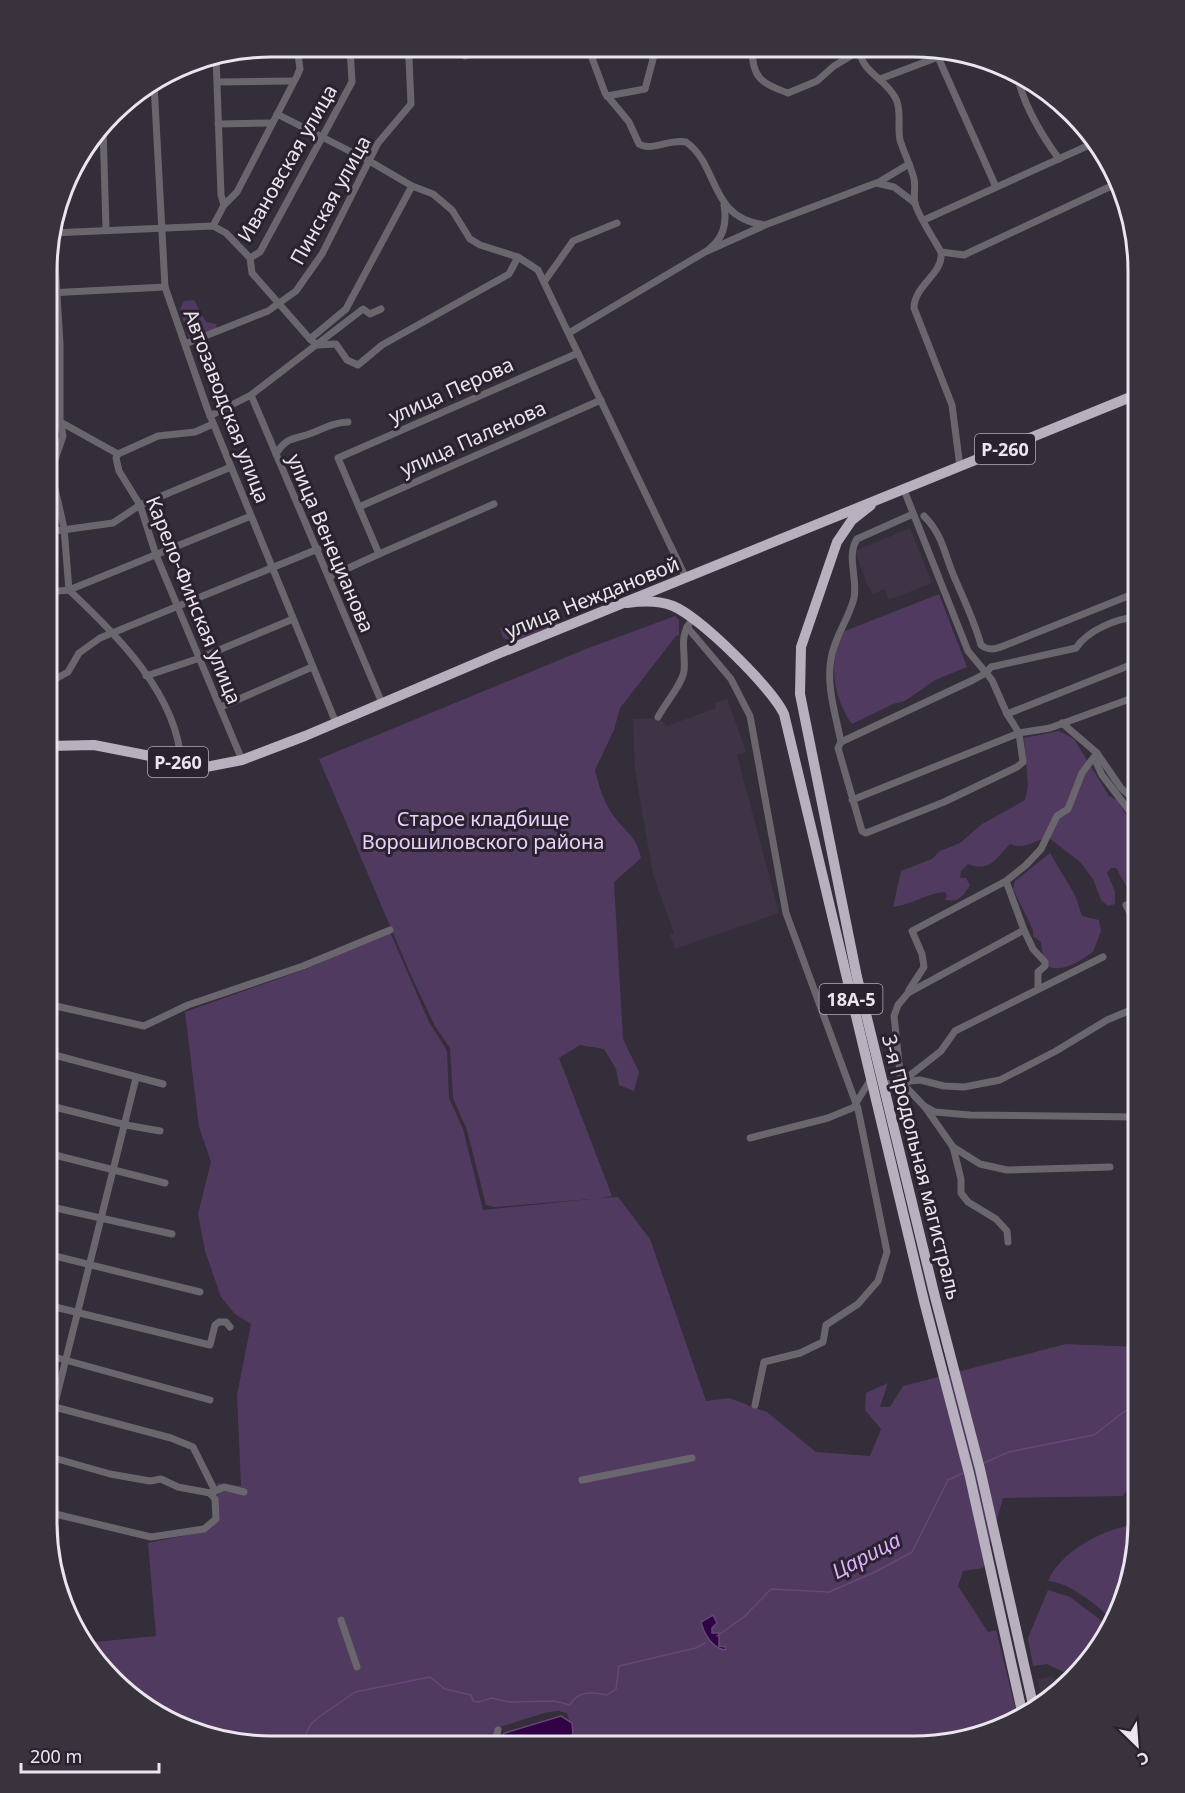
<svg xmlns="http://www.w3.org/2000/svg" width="1185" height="1793" viewBox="0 0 1185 1793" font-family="'Noto Sans',sans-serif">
	<rect width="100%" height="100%" fill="#342d3a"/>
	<g fill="#3e3446">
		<path d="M910 528 932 583 889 600 885 589 873 594 867 584 855 551Z"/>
		<path d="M727 699 746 752 737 755 779 913 675 949 670 935 674 933 653 875 635 770 633 719 659 718 667 726 716 708 715 703Z"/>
		<path d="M1052 1676 1066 1685 1042 1705 1038 1679Z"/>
	</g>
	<g fill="#513a60">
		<path d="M194 300 206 322 216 324 217 329 193 340 188 335 180 309 184 301Z"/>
		<path d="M939 594 967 667 935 680 905 701 893 704 852 724C834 700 826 657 845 631Z"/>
		<path d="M540 611H549L558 617V624L516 642 503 638 500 628Z"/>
		<path d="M675 616 679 620V635L676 636 620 708 614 730 595 770C599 786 603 801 613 815 625 832 637 836 641 858L614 882 623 1039 639 1072 634 1091 619 1085 616 1069 604 1049 580 1045 559 1058 612 1196 599 1198 618 1197 650 1239 706 1401 729 1398 767 1412 816 1452 870 1456 881 1429 865 1410 866 1393 888 1383 880 1407H890L903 1386 1066 1344 1138 1347V1472L1123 1496 1003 1498 983 1568 963 1571 958 1586 988 1632 996 1630 1018 1719 1000 1729 914 1746H564L575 1739 567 1713 558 1711 544 1713 497 1728V1745H242L186 1730 135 1700 93 1659 84 1643 156 1636 148 1543 203 1532 219 1520 217 1483 241 1486 237 1395 251 1324 235 1314 221 1297 205 1251 198 1214 211 1162 199 1127 185 1012 306 969 390 932 429 1022 447 1051 449 1098 463 1129 483 1210 591 1199 495 1207 486 1205 467 1130 453 1098 450 1048 435 1026 413 980 319 759 586 649Z"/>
		<path d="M1059 731 1074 739 1109 796 1117 800 1134 827 1138 834V857L1134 866 1137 869 1138 881 1129 891 1116 868H1111L1107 873 1115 891V904L1108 906 1101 900 1093 879 1080 862 1048 837C1034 841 1024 850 1010 844 997 858 989 873 968 864L961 871 960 878H966L970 885C963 897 959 902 945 900L947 896 945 892C926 893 912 905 893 907L901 871 932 859 940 851 960 843 982 824 1025 800 1028 786 1024 738Z"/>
		<path d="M1050 853 1075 895 1082 916 1099 920 1101 931 1093 952C1078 962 1062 974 1044 965L1041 942 1033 936V930L1013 889 1015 881Z"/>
		<path d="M1126 1526 1138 1537 1122 1607 1113 1621C1097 1605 1071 1583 1048 1581 1061 1552 1097 1533 1126 1526Z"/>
		<path d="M1048 1590 1070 1597 1110 1627 1092 1658 1074 1677 1047 1664 1033 1666 1028 1638Z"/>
	</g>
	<g fill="#2f0344" stroke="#674777" stroke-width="1.5">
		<path d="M713 1615 717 1623 712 1628V1633H719V1646L726 1647 725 1650C712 1648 704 1634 701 1622Z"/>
		<path d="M561 1716 572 1723 573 1734C555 1752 524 1745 501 1745L500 1737 505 1733Z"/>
	</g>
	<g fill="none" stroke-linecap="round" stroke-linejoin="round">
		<g stroke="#674777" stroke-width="1.5">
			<path d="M984 1463 1009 1452 1094 1435 1138 1401"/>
			<path d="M717 1636 745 1616 771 1589 829 1592 875 1572 912 1552 948 1480 963 1473"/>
			<path d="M252 1745 298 1741 305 1736 311 1724 319 1717 355 1692 430 1677 445 1689 471 1695 473 1701 478 1702 492 1698 509 1702 555 1701 570 1705C578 1690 593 1692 607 1695L616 1689 619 1666 696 1648 705 1643"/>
		</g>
		<g stroke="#6a666d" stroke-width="7">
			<path d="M588 47 605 93 629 122 639 144C652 152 671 138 686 142 720 166 708 218 765 225L876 183 894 187 915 203"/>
			<path d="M752 48C752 78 761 83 788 93L817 81 834 66 859 51"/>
			<path d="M859 48C861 73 886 78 896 99 902 111 897 126 900 140 904 153 911 166 914 179 916 187 913 195 915 203 918 216 934 239 941 252L964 255 1120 182"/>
			<path d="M465 56 488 47"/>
			<path d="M938 57 996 187"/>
			<path d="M1017 74C1023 105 1040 133 1059 159"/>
			<path d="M880 79 954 51"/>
			<path d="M218 82 293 81"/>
			<path d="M154 84 165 287 207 408 336 723"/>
			<path d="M607 96 645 89 656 48"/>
			<path d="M277 114 371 162 412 186 433 194 452 210 470 239 480 245 518 257 538 270 686 578"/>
			<path d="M218 124 271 123"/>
			<path d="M103 127 106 229"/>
			<path d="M879 182 909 164"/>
			<path d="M224 205 237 192 297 76 300 69 297 47"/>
			<path d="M924 220 1096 142"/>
			<path d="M213 226 224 205 221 195 216 56"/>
			<path d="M53 227 60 344V420L63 436 51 471 64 528 69 590C116 634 178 695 181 763"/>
			<path d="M51 233 213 226 226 233 250 258 252 273 310 339 317 345 336 344 347 360 358 365 382 345 509 274 518 257"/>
			<path d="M709 249C724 238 727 222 724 205"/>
			<path d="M941 252C944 274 914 285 914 308L952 405 960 467"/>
			<path d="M250 258 260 252 352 82 350 47"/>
			<path d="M544 282 573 241 617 223"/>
			<path d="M48 293 165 287"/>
			<path d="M569 333 705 252 763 226"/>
			<path d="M310 339 346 309 412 186"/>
			<path d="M185 344 268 311 296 291 322 254 378 143 411 104 409 59 402 47"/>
			<path d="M251 395 382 703"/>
			<path d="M48 415 118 454 158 436 195 432 213 424"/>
			<path d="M210 416 251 395 363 309 370 314 381 309"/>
			<path d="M118 454 116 458 119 471 140 505 156 555 242 760"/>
			<path d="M276 454C288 435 295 440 312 433 325 428 332 423 348 422"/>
			<path d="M904 490 968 651 992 680 1007 714 1019 733 1050 728 1138 696"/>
			<path d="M359 507 601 400"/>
			<path d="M924 516C942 534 944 552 953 574 963 598 974 620 981 645 990 653 1001 647 1011 643L1138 592"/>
			<path d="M48 532 113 523 140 505 231 467"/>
			<path d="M379 554 494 504"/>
			<path d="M329 577 379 554 338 458 578 353"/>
			<path d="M48 592 69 590 251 516"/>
			<path d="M687 627 731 679 750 716 786 913 858 1109 887 1252 878 1281 858 1304 826 1325 823 1342 800 1353 764 1362 755 1405"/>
			<path d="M146 676 200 658 293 619"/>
			<path d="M48 683 68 672 79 653 100 638 318 549"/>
			<path d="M221 707 312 667"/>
			<path d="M1007 714 1138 662"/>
			<path d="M658 717C665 703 682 685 684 671 686 654 679 639 689 624"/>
			<path d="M1062 723 1097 753 1095 760 1102 775 1138 822"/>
			<path d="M841 742C836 716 826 686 831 659 834 637 849 619 854 598 858 579 846 556 857 539L913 514"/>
			<path d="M852 800 1019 733 1023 762 1017 767 944 802 866 833 862 831 838 748 841 742 973 680 986 673 991 667 1076 648C1088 630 1117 618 1138 617"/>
			<path d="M1006 881 1024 930 908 993 898 1005 894 1016 901 1082 925 1107 953 1147 961 1179V1193L968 1202 996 1219 1007 1231 1008 1242"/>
			<path d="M1126 905 1133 919V939L1138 943"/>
			<path d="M1024 930 1033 949 1045 962V966L1038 972V989"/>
			<path d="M909 990 924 967 922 954 912 931 1006 881 1026 865 1041 849 1057 816 1068 809 1082 773 1097 753 1121 788 1138 803"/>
			<path d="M47 1004 144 1026 188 1005 303 966 390 930"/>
			<path d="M47 1053 163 1084"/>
			<path d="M904 1080 941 1051 955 1031 1103 957"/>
			<path d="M884 1084 920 1080 944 1086 964 1087 1000 1080 1056 1051 1107 1020 1138 1007"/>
			<path d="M856 1103 871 1079"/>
			<path d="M47 1105 126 1125 160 1131"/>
			<path d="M926 1107 935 1112 970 1115 1138 1117"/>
			<path d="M750 1138 828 1118 857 1106"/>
			<path d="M953 1147 980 1164 1007 1170 1110 1167"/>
			<path d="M47 1153 165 1183"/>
			<path d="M47 1206 172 1234"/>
			<path d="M47 1254 200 1292"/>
			<path d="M47 1305 210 1345 215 1325 219 1322H226L230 1327"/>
			<path d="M47 1355 210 1400"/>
			<path d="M47 1405 171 1438 193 1447 215 1491"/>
			<path d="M47 1435 136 1078"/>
			<path d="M47 1456 110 1474 150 1481 161 1479 178 1487 210 1493 224 1487 244 1492"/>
			<path d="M582 1480 692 1458"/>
			<path d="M47 1512 151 1537 204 1529 216 1519 215 1499 210 1493"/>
			<path d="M341 1620 357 1667"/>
			<path d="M494 1745 498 1730"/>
		</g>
		<g stroke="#b8b0bf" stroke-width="10">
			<path d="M871 505 852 520 837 542 801 647 800 694 857 977 935 1297 980 1469 1034 1709"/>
			<path d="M627 603C642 601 658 600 673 606 700 617 772 688 784 714L924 1301 969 1473 1023 1716"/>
			<path d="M48 746 94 745 206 767 242 760 305 736 500 653 1138 394"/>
		</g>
	</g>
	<g text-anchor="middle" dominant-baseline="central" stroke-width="6" stroke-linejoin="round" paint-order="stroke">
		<g fill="#2a232f" stroke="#b0acb5" stroke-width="1.5">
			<rect x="975" y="434" width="60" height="30" rx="4.5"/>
			<rect x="148" y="747" width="60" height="30" rx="4.5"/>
			<rect x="819.5" y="984" width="63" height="30" rx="4.5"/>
		</g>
		<g font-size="18" font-weight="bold" fill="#eae6ee">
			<text x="1005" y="449">Р-260</text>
			<text x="178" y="762">Р-260</text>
			<text x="851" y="999">18А-5</text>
		</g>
		<g font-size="20" fill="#eae6ee" stroke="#2a232f">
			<text transform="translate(287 163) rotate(-60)">Ивановская улица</text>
			<text transform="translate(330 200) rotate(-61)">Пинская улица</text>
			<text transform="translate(451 390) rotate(-24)">улица Перова</text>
			<text transform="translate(227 406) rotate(69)">Автозаводская улица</text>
			<text transform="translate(473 438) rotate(-24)">улица Паленова</text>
			<text transform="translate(331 543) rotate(67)">улица Венецианова</text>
			<text transform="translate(592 597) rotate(-22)">улица Неждановой</text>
			<text transform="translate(194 600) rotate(68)">Карело-Финская улица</text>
			<text transform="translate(922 1167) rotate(76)">3-я Продольная магистраль</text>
		</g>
		<g font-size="20" fill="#e9d2f9" stroke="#2a232f">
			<text x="483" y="818">Старое кладбище<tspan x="483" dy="23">Ворошиловского района</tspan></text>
		</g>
		<g font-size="21" font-style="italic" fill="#dcb0fc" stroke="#2a232f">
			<text transform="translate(866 1555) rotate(-28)">Царица</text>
		</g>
	</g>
	<path d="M0 0H1185V1793H0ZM271 57H914A214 214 0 0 1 1128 271V1522A214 214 0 0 1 914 1736H271A214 214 0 0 1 57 1522V271A214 214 0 0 1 271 57Z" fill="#39333e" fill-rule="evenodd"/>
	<path fill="none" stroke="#eae6ee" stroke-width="3" d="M271 57H914A214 214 0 0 1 1128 271V1522A214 214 0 0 1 914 1736H271A214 214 0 0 1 57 1522V271A214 214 0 0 1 271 57Z"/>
	<g transform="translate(1137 1745) rotate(155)" stroke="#2a232f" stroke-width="4.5" paint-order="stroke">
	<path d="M0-4.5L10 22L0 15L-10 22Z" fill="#eae6ee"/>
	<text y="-9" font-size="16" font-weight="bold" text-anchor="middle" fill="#eae6ee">С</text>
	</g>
	<path d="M21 1763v9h138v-9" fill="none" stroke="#eae6ee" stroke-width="3"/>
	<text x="30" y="1763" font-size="18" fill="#eae6ee" stroke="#2a232f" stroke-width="4.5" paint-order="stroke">200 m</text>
</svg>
